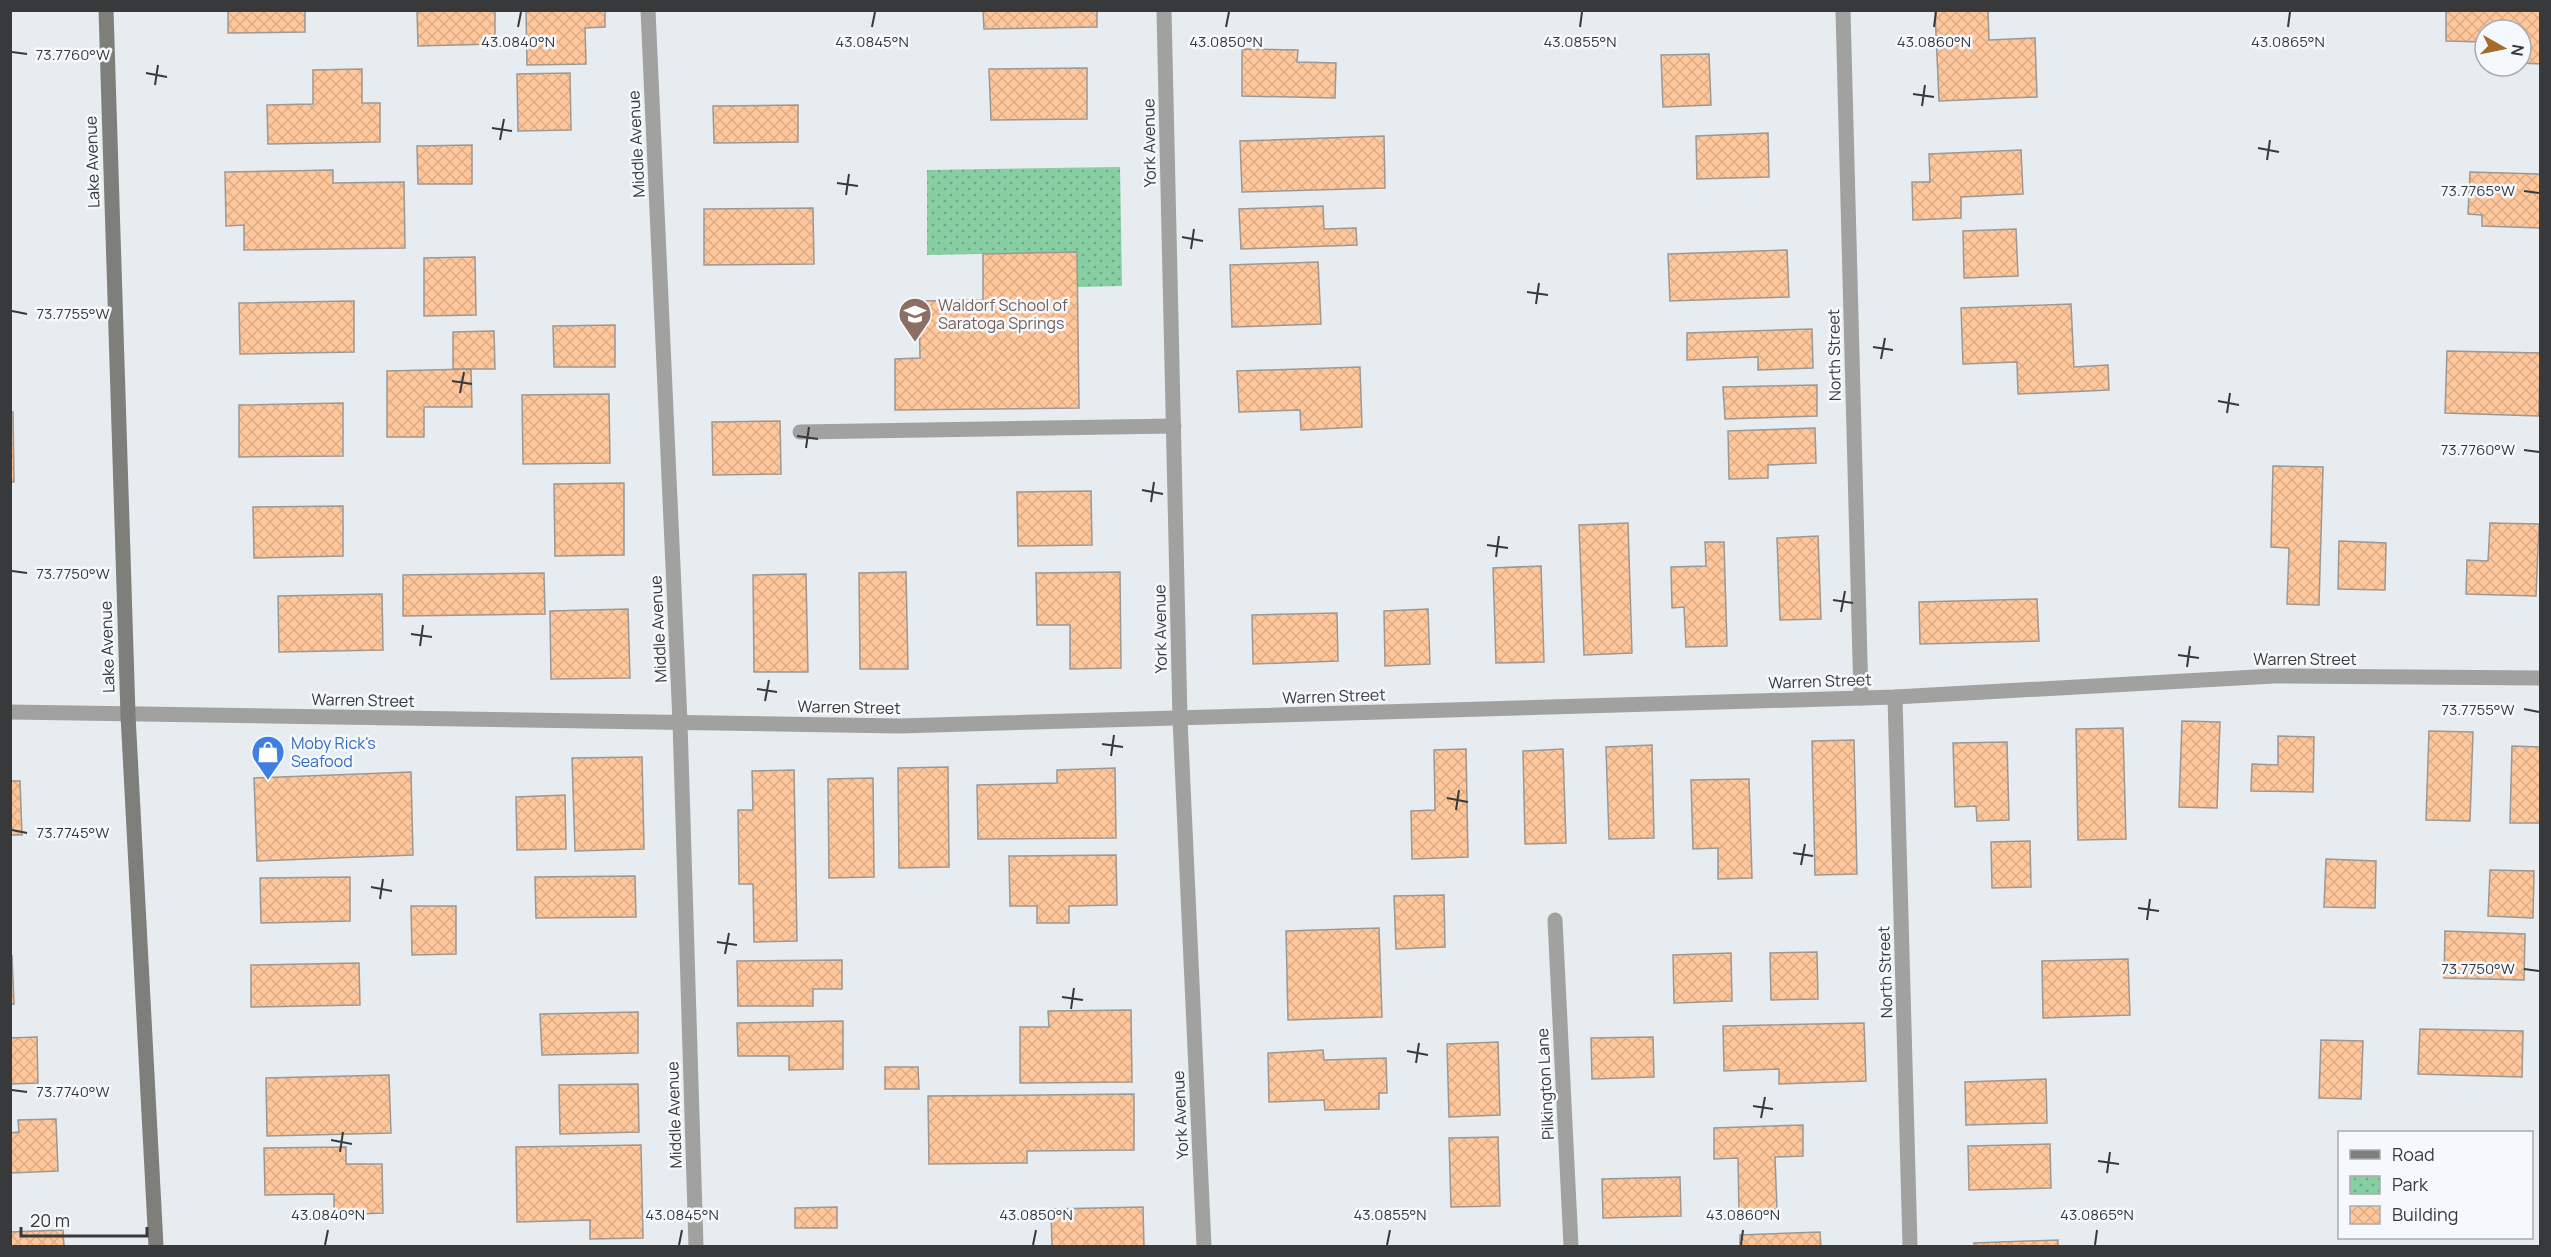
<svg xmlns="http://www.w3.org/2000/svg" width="2551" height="1257" viewBox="0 0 2551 1257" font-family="Manrope,sans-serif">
	<defs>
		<pattern id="park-dots" width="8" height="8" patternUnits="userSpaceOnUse" patternTransform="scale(1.5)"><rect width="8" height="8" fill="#88cea3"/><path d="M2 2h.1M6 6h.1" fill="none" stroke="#70a886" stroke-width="1.8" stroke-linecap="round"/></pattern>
		<pattern id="building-cross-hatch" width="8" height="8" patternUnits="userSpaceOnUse" patternTransform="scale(1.5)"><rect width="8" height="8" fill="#ffc79b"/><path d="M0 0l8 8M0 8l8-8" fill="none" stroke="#dbac86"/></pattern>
	</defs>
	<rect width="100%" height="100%" fill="#e7ecf0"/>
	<path fill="url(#park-dots)" d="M1120 167 1122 286 1078 287 1077 252 927 255V170Z"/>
	<g fill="url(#building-cross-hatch)" stroke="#9c9894" stroke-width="1.5">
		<path d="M228 10H305V32L228 33Z"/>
		<path d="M417 10H495V44L418 46Z"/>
		<path d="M526 10H605V27L585 28 586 64 527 65Z"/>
		<path d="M983 10H1097V27L984 29Z"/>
		<path d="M1988 10 1989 40 2035 38 2037 97 1939 101 1935 11Z"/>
		<path d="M2489 10H2540V64L2521 63V30H2485V42L2446 41V11Z"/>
		<path d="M1242 49 1298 50 1297 62 1336 63 1335 98 1242 96Z"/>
		<path d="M1709 54 1711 105 1663 107 1661 55Z"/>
		<path d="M1087 68V119L991 120 989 69Z"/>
		<path d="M362 69V103H380V142L268 144 267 105 313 104V70Z"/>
		<path d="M570 73 571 130 518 131 517 74Z"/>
		<path d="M798 105V142L714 143 713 106Z"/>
		<path d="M1768 133 1769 177 1697 179 1696 136Z"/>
		<path d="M1384 136 1385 188 1242 192 1240 141Z"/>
		<path d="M472 145V184H418L417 146Z"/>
		<path d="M2021 150 2023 194 1961 197V218L1913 220 1912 182H1930L1929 154Z"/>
		<path d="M333 170V183L404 182 405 248 244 250V225L226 226 225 172Z"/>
		<path d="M2470 172 2540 174V228L2482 226V215L2468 214Z"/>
		<path d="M1323 206 1324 229 1356 228 1357 245 1241 249 1239 209Z"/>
		<path d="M813 208 814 264 704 265V209Z"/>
		<path d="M2016 229 2018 276 1964 278 1963 231Z"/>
		<path d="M1787 250 1789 297 1670 301 1668 254Z"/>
		<path d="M1077 252 1079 408 895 410V359L920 358 919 301 983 300V254Z"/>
		<path d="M475 257 476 315 424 316V258Z"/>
		<path d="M1318 262 1321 324 1232 327 1230 265Z"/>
		<path d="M354 301V352L240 354 239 303Z"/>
		<path d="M2071 304 2074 367 2108 365 2109 390 2018 394 2017 362 1963 364 1961 308Z"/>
		<path d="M615 325V367H554L553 326Z"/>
		<path d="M1812 329 1813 368 1758 370V357L1687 360V333Z"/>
		<path d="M494 331 495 369H453V332Z"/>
		<path d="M2447 351 2540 353 2539 416 2445 413Z"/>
		<path d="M1360 367 1362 427 1301 430 1300 410 1239 412 1237 371Z"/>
		<path d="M471 369 472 407H424V437H387V371Z"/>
		<path d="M1817 385V416L1725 419 1723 387Z"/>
		<path d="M609 394 610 463 523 464 522 395Z"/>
		<path d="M343 403V456L239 457V405Z"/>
		<path d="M10 412H13L14 482H10Z"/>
		<path d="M780 421 781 474 713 475 712 422Z"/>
		<path d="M1815 428 1816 463 1768 465V478L1729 479 1728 431Z"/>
		<path d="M2273 466 2323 467 2319 605 2287 604 2289 548 2271 547Z"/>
		<path d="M624 483V555L555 556 554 484Z"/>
		<path d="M1091 491 1092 545 1018 546 1017 492Z"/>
		<path d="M343 506V556L254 558 253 507Z"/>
		<path d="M1628 523 1632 653 1584 655 1579 525Z"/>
		<path d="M2490 523 2539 524 2536 596 2466 594 2467 560 2488 561Z"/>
		<path d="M1818 536 1821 619 1780 620 1777 538Z"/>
		<path d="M2339 541 2386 543 2385 590 2338 589Z"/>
		<path d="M1705 542H1724L1727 646 1686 647 1684 607 1672 608 1671 567 1706 566Z"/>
		<path d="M1541 566 1544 662 1496 663 1493 568Z"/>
		<path d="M906 572 908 669H860L859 573Z"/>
		<path d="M1120 572 1121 668 1070 669V625H1037L1036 573Z"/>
		<path d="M544 573 545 614 403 616V575Z"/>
		<path d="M806 574 808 672H754L753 575Z"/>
		<path d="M382 594 383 650 279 652 278 596Z"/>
		<path d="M2037 599 2039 641 1920 644 1919 602Z"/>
		<path d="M628 609 630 678 551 679 550 611Z"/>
		<path d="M1428 609 1430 664 1385 666 1384 611Z"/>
		<path d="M1337 613 1338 661 1253 664 1252 615Z"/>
		<path d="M2182 721 2220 722 2217 808 2179 807Z"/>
		<path d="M2123 728 2126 839 2078 840 2076 729Z"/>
		<path d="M2429 731 2473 732 2470 821 2426 820Z"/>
		<path d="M2278 736 2314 737 2313 792 2251 791 2252 764 2278 765Z"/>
		<path d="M1854 740 1857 874 1815 875 1812 741Z"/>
		<path d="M2007 742 2009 820 1977 821 1976 806 1955 807 1953 743Z"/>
		<path d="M1652 745 1654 838 1609 839 1606 747Z"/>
		<path d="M2512 746 2540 747V823H2510Z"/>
		<path d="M1466 749 1468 857 1412 859 1411 811 1435 810 1434 750Z"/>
		<path d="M1563 749 1566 843 1525 844 1523 751Z"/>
		<path d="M642 757 644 849 575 851 572 758Z"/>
		<path d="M948 767 949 867 899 868 898 768Z"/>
		<path d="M1115 768 1116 838 978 839 977 785 1057 783V770Z"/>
		<path d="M794 770 797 941 754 942 753 884H739L738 810H753L752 771Z"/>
		<path d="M411 772 413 855 257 861 254 778Z"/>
		<path d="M873 778 874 877 829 878 828 779Z"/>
		<path d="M1749 779 1752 878 1718 879V848L1693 849 1691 780Z"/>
		<path d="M10 781H20L22 835H10Z"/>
		<path d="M565 795 566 849 517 850 516 797Z"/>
		<path d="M2030 841 2031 887 1992 888 1991 842Z"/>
		<path d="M1116 855 1117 905 1069 906V923H1037V906H1010L1009 856Z"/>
		<path d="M2326 859 2376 861 2375 908 2324 907Z"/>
		<path d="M2490 870 2534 871 2533 918 2488 916Z"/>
		<path d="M635 876 636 917 536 918 535 877Z"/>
		<path d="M350 877V921L261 923 260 878Z"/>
		<path d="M1444 895 1445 947 1396 949 1394 896Z"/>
		<path d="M411 906H456V954L412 955Z"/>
		<path d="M1379 928 1382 1017 1288 1020 1286 931Z"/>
		<path d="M2445 931 2525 934 2524 980 2444 978Z"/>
		<path d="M1817 952 1818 999 1771 1000 1770 953Z"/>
		<path d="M1731 953 1732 1001 1674 1003 1673 955Z"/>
		<path d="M12 956 14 1004H10V957Z"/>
		<path d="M2128 959 2130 1015 2043 1018 2042 961Z"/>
		<path d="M842 960V989H813V1006H738L737 961Z"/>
		<path d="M359 963 360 1005 251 1007V965Z"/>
		<path d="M1131 1010 1132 1082 1020 1083V1027H1049L1048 1011Z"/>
		<path d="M638 1012V1053L542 1055 540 1014Z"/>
		<path d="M843 1021V1069L789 1070V1056H738L737 1023Z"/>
		<path d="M1864 1023 1866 1081 1779 1084V1069L1724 1071 1723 1026Z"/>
		<path d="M2420 1029 2523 1031 2522 1077 2418 1074Z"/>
		<path d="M37 1037 38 1083 10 1084V1038Z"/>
		<path d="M1653 1037 1654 1077 1592 1079 1591 1038Z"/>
		<path d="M2321 1040 2363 1041 2361 1099 2319 1098Z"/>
		<path d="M1498 1042 1500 1115 1449 1117 1447 1044Z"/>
		<path d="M1323 1050 1324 1060 1386 1058 1387 1093H1379V1109L1325 1110 1324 1100 1269 1102 1268 1053Z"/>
		<path d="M885 1067H918L919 1089H885Z"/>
		<path d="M389 1075 391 1133 267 1136 266 1078Z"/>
		<path d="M2046 1079 2047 1123 1966 1125 1965 1082Z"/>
		<path d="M638 1084 639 1132 560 1134 559 1085Z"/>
		<path d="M1134 1094V1150L1027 1151V1163L929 1164 928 1096Z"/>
		<path d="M56 1119 58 1171 10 1173V1133L19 1132 18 1120Z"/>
		<path d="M1803 1125V1156L1775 1157 1777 1209 1739 1211 1738 1158 1714 1159V1128Z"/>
		<path d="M1498 1137 1500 1206 1451 1207 1449 1138Z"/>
		<path d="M2050 1144 2051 1188 1969 1190 1968 1146Z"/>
		<path d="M641 1145 643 1238 590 1239V1220L517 1222 516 1147Z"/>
		<path d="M346 1147V1164H382L383 1213 334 1215V1194L265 1195 264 1148Z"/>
		<path d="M1680 1177 1681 1216 1603 1218 1602 1179Z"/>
		<path d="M837 1207V1228H795V1208Z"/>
		<path d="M1143 1207 1144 1246H1052L1051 1209Z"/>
		<path d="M63 1230 64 1246H10V1232Z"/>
		<path d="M1820 1232 1821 1246H1740V1235Z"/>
		<path d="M2058 1240V1246H1974V1243Z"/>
	</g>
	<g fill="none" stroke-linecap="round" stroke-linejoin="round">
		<g stroke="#a1a19f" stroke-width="15">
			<path d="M800 432 1174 426"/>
			<path d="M1555 920 1571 1246"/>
		</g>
		<g stroke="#a1a19f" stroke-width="15">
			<path d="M648 10 680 722 696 1246"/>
			<path d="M1164 10 1180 719 1204 1246"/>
			<path d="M1843 10 1861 698"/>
			<path d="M1895 697 1910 1246"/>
			<path d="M10 712 899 726 1895 697 2274 676 2540 678"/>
		</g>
		<path stroke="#7e7e7a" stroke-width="15" d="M106 10 128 715 156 1246"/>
	</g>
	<path fill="none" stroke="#37393a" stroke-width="2" d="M518 27 521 12M872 27 875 12M1226 27 1229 12M1580 27 1582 12M1934 27 1936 12M2288 27 2290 12M12 52 27 54M146 73 167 77M155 85 158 65M1913 94 1934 97M1922 106 1925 85M492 128 512 131M500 140 504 119M2258 148 2279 152M2267 160 2270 140M837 183 858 186M2524 191 2539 193M846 195 849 174M1182 237 1203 241M1191 249 1194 229M1527 292 1548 295M1536 304 1539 283M12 311 27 314M1873 347 1893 350M1881 359 1885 338M452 381 472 384M460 393 464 372M2218 401 2239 405M2227 413 2230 393M797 436 818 439M806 448 809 427M2524 450 2539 452M1142 490 1163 494M1151 502 1154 482M1487 545 1508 548M1496 557 1499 536M12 571 27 573M1833 600 1853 603M1841 612 1845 591M411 634 432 637M420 646 423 625M2178 655 2199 658M2187 667 2190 646M757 689 777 692M765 701 769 680M2524 709 2539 712M1102 744 1123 747M1111 756 1114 735M1447 798 1468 802M1456 810 1459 790M12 830 27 833M1793 853 1813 856M1801 865 1805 844M371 887 392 891M380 899 383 879M2138 908 2159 911M2147 920 2150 899M717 942 737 945M725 954 729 933M2524 969 2539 971M1062 997 1083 1000M1071 1009 1074 988M1407 1051 1428 1055M1416 1063 1419 1043M12 1090 27 1092M1753 1106 1773 1109M1761 1118 1765 1097M331 1140 352 1144M340 1152 343 1132M2098 1161 2119 1164M2107 1173 2110 1152M325 1245 328 1230M679 1245 682 1230M1033 1245 1036 1230M1387 1245 1390 1230M1741 1245 1743 1230M2095 1245 2097 1230"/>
	<defs>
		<g id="school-pin" transform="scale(1.725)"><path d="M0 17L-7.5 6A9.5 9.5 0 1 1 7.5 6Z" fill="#8d6e63" stroke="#f5f9fd"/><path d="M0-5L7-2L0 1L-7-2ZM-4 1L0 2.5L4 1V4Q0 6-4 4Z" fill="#fff"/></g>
		<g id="shop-pin" transform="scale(1.725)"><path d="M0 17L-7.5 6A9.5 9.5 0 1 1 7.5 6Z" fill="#3f7fe0" stroke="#f5f9fd"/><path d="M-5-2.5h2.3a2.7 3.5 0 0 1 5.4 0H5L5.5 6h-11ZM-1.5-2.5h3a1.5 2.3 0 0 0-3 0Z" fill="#fff"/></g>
	</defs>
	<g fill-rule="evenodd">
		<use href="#school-pin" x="915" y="314"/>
		<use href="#shop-pin" x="268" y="752"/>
	</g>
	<g text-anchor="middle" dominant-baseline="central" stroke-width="5" stroke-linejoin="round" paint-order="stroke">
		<g font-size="16" fill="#37393a" stroke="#f5f9fd">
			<text transform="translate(1149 143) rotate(-91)">York Avenue</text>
			<text transform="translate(636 144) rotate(-93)">Middle Avenue</text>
			<text transform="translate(92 162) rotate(-92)">Lake Avenue</text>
			<text transform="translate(1834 355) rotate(-91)">North Street</text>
			<text transform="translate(658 629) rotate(-93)">Middle Avenue</text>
			<text transform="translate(1160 629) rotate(-91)">York Avenue</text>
			<text transform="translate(107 647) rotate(-92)">Lake Avenue</text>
			<text x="2305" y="659">Warren Street</text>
			<text transform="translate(1820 681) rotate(-2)">Warren Street</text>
			<text transform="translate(1334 696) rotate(-2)">Warren Street</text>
			<text transform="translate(363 700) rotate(1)">Warren Street</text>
			<text transform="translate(849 707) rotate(1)">Warren Street</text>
			<text transform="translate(1885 972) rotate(-92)">North Street</text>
			<text transform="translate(1545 1084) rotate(-93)">Pilkington Lane</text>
			<text transform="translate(674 1115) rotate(-92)">Middle Avenue</text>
			<text transform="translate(1180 1115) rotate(-93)">York Avenue</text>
		</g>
		<g font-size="16" fill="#785e54" stroke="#f5f9fd" text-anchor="start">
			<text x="938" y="305">Waldorf School of<tspan x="938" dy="18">Saratoga Springs</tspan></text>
		</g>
		<g font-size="16" fill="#366cbe" stroke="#f5f9fd" text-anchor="start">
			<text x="291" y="743">Moby Rick's<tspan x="291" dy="18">Seafood</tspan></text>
		</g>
	</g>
	<g font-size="15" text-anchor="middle" fill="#37393a" stroke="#f5f9fd" stroke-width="5" stroke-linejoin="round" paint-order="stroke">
		<text x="518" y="47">43.0840°N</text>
		<text x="872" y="47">43.0845°N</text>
		<text x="1226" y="47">43.0850°N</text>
		<text x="1580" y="47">43.0855°N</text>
		<text x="1934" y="47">43.0860°N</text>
		<text x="2288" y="47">43.0865°N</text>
		<text x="73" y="60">73.7760°W</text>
		<text x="2478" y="196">73.7765°W</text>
		<text x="73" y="319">73.7755°W</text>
		<text x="2478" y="455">73.7760°W</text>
		<text x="73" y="579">73.7750°W</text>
		<text x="2478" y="715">73.7755°W</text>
		<text x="73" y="838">73.7745°W</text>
		<text x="2478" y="974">73.7750°W</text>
		<text x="73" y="1097">73.7740°W</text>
		<text x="328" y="1220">43.0840°N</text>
		<text x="682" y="1220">43.0845°N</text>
		<text x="1036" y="1220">43.0850°N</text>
		<text x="1390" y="1220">43.0855°N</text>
		<text x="1743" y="1220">43.0860°N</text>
		<text x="2097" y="1220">43.0865°N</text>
	</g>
	<rect width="2551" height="1257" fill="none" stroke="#37393a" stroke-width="24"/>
	<rect x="2338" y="1131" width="195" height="108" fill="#f5f9fd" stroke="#a9acaf" stroke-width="1.5"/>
	<rect x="2350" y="1150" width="30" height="9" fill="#7e7e7a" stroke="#a9acaf" stroke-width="1.5"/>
	<text x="2392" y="1161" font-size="18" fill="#37393a">Road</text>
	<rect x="2350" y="1176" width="30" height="18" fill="url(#park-dots)" stroke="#a9acaf" stroke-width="1.5"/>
	<text x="2392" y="1191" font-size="18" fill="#37393a">Park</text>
	<rect x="2350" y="1206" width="30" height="18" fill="url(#building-cross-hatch)" stroke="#a9acaf" stroke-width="1.5"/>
	<text x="2392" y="1221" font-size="18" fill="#37393a">Building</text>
	<g transform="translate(2503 48) rotate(99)"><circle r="28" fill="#f5f9fd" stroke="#a9acaf" stroke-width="1.5"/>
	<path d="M0-4.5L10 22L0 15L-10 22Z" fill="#a46b29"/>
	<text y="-9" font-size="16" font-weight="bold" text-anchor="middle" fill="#37393a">N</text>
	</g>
	<path d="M21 1227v9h126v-9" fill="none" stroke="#37393a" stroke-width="3"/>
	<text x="30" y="1227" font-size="18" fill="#37393a" stroke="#f5f9fd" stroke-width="4.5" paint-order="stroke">20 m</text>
</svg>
